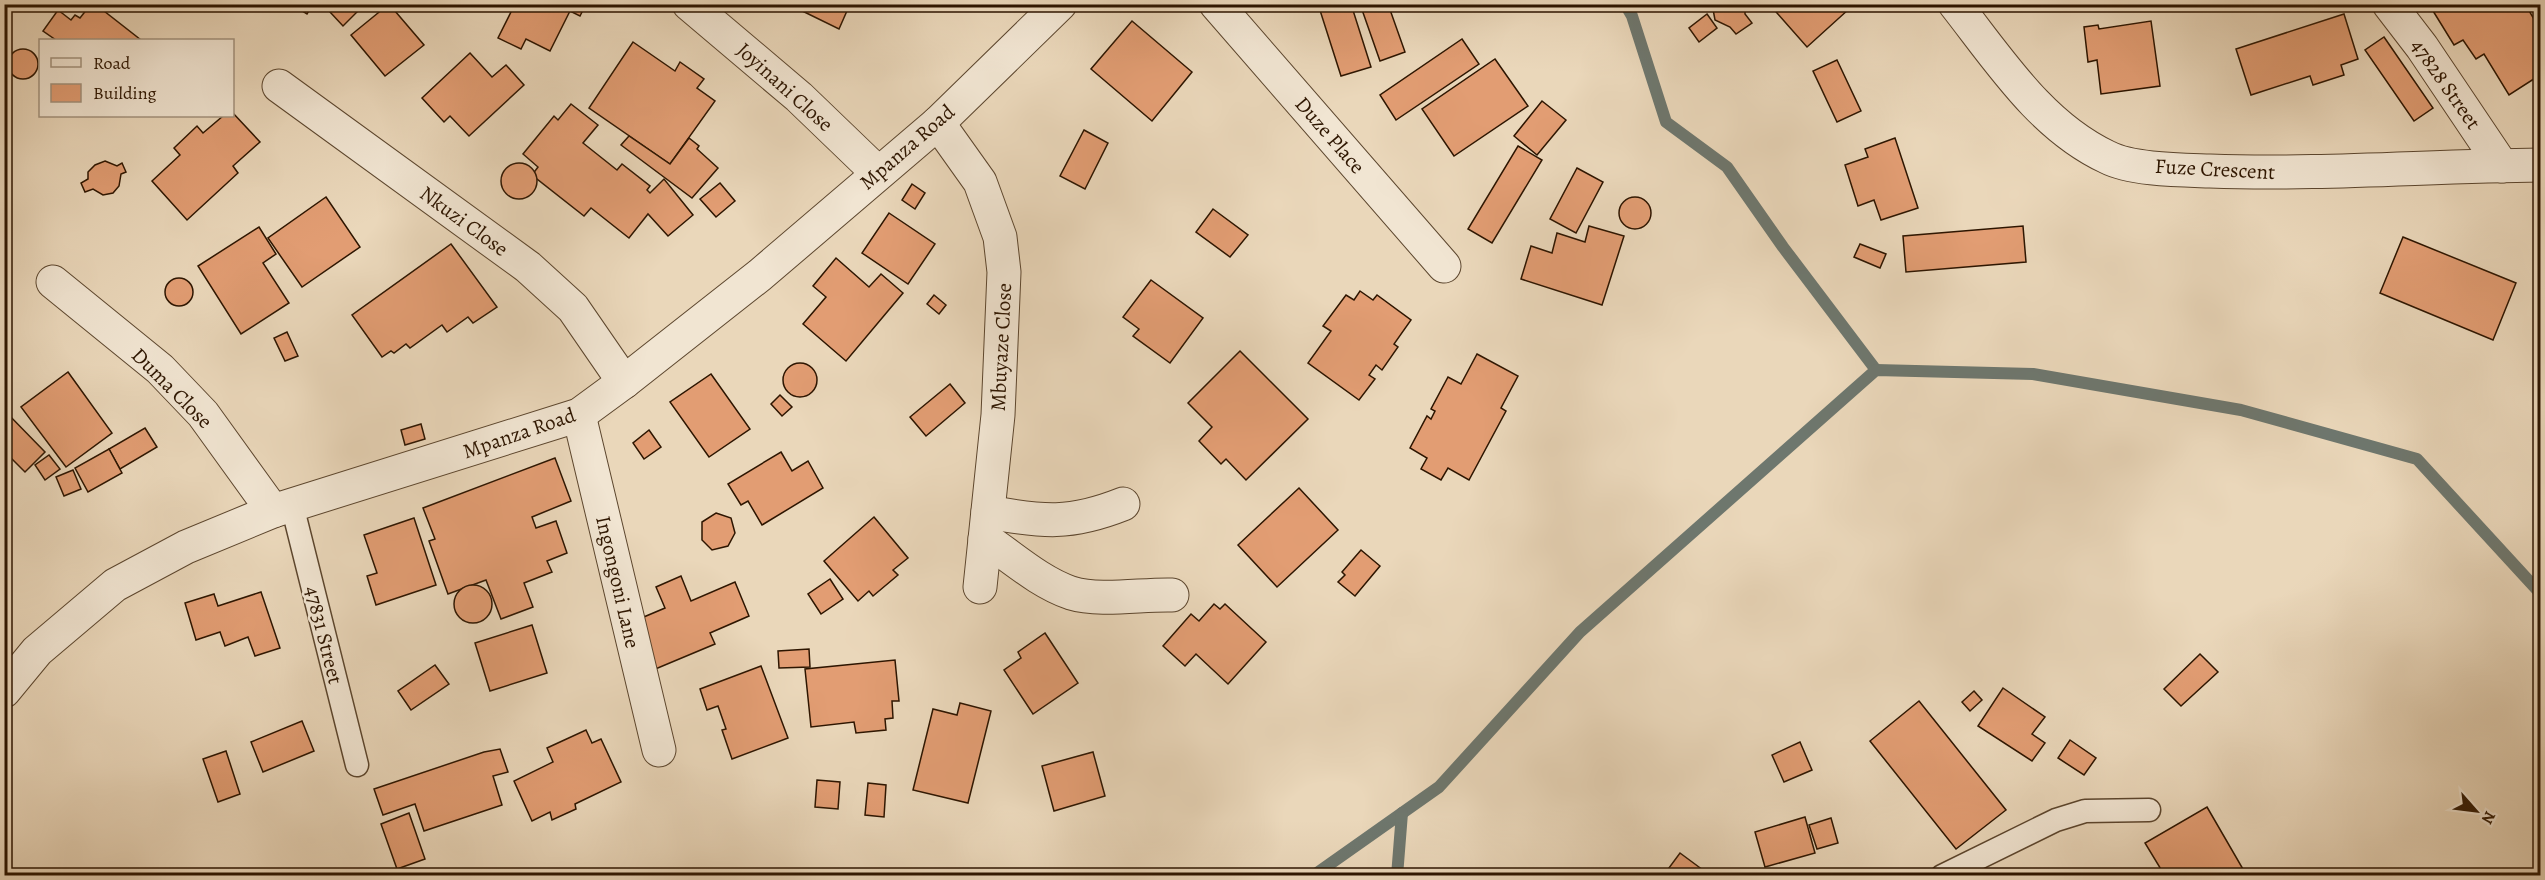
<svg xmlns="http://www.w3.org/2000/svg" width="2545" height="880" viewBox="0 0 2545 880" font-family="Alegreya,serif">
	<rect width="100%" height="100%" fill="#ead7ba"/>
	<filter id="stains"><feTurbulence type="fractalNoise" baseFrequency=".00333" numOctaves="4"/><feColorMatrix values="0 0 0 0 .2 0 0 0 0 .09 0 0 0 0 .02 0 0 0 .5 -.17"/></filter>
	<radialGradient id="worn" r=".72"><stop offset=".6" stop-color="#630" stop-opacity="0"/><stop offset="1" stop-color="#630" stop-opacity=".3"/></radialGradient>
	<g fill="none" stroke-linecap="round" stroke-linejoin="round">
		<g stroke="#6e776e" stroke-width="12">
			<path d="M1625 4 1632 16 1666 122 1727 167 1783 247 1876 370"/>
			<path d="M1313 876 1439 787 1580 632 1876 370 2033 374 2241 410 2417 459 2540 593"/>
			<path d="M1397 876 1402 813"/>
		</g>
	</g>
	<g fill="#e29d73" stroke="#2d1500" stroke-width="1.5">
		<path d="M91 4H95L141 40H56L43 31 58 10 71 20 75 15 80 18Z"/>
		<path d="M291 4H313L307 14Z"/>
		<path d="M338 4H358L361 8 343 26 330 12Z"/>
		<path d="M389 4 424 45 385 76 351 35Z"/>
		<path d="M515 4H586L580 16 570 11 550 51 526 39 521 49 498 38Z"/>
		<path d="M788 4H850L839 29Z"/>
		<path d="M1318 4H1351L1371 67 1341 76Z"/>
		<path d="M1360 4H1388L1405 52 1380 61Z"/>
		<path d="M1712 4H1745V14L1752 23 1736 34 1730 27 1715 20Z"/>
		<path d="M1769 4H1845L1849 9 1807 47Z"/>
		<path d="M2195 4H2256V5L2195 9Z"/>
		<path d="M2432 4H2525L2540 29V75L2509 95 2484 54 2476 59 2463 40 2454 45 2430 6Z"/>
		<path d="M1707 14 1717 28 1699 42 1689 28Z"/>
		<path d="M2344 14 2358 59 2341 65 2344 75 2313 85 2310 76 2251 95 2236 49Z"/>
		<path d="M1132 21 1192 72 1152 121 1091 69Z"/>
		<path d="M2151 21 2160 86 2101 94 2097 60 2088 62 2084 27 2098 25 2099 29Z"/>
		<path d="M2384 37 2433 108 2414 121 2365 50Z"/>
		<path d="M1462 39 1479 64 1396 120 1380 95Z"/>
		<path d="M633 42 675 71 680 62 704 79 697 88 715 101 670 164 589 108Z"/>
		<circle cx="23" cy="64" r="15"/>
		<path d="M470 53 492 77 506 65 524 85 469 136 450 116 444 122 422 98Z"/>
		<path d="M1495 59 1528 106 1454 156 1422 109Z"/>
		<path d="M1837 60 1861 111 1837 122 1813 71Z"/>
		<path d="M1542 101 1566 120 1537 155 1514 136Z"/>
		<path d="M571 104 598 125 583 143 617 170 622 164 650 186 647 190 650 193 664 179 693 215 668 236 648 214 629 238 591 208 584 216 532 175 538 167 523 154 554 116 558 120Z"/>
		<path d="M232 112 260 142 233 166 238 173 187 220 152 181 180 155 174 148 197 126 203 133 223 116H232Z"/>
		<path d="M1084 130 1108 143 1085 189 1060 176Z"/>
		<path d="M629 136 670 164 689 138 699 146 697 149 718 168 692 198 621 145Z"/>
		<path d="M1895 138 1918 208 1881 220 1874 200 1858 206 1845 165 1868 157 1865 149Z"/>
		<path d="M1518 146 1542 160 1492 243 1468 229Z"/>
		<path d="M105 161 117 166 122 163 126 172 121 174 119 186 113 193 103 195 93 189 85 192 81 183 88 179V172L95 165Z"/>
		<circle cx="519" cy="181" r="18"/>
		<path d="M1577 168 1603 182 1576 233 1550 219Z"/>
		<path d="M720 183 735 201 716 217 700 199Z"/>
		<path d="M912 184 925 193 915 209 902 200Z"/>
		<path d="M326 197 360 247 302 287 268 238Z"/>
		<circle cx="1635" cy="213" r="16"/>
		<path d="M1213 209 1248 235 1230 257 1196 232Z"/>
		<path d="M889 213 935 244 908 284 862 253Z"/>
		<path d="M1589 226 1624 236 1602 305 1521 279 1531 246 1552 253 1557 233 1585 242Z"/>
		<path d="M2023 226 2026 262 1906 272 1903 236Z"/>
		<path d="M259 227 276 254 263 263 289 303 241 334 198 266Z"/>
		<path d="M2403 237 2516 283 2493 340 2380 293Z"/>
		<path d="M451 244 497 307 473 323 468 317 447 332 442 325 410 348 406 344 394 353 391 351 382 357 352 315Z"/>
		<path d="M1860 244 1886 254 1880 268 1854 257Z"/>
		<path d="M836 258 869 287 881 274 903 293 846 361 803 324 826 297 813 286Z"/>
		<circle cx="179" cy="292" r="14"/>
		<path d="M1151 280 1203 318 1170 363 1133 336 1139 329 1123 317Z"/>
		<path d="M1360 291 1373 300 1377 295 1411 320 1394 344 1398 347 1382 370 1376 365 1369 375 1375 379 1359 400 1308 363 1331 331 1323 326 1346 295 1354 300Z"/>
		<path d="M934 295 946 305 939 314 927 304Z"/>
		<path d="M287 332 298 356 285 361 274 338Z"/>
		<path d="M1240 351 1308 419 1246 480 1226 459 1221 464 1199 441 1212 427 1188 403Z"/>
		<path d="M1477 354 1518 376 1501 408 1506 411 1469 480 1448 468 1441 480 1421 469 1427 458 1410 448 1427 416 1431 419 1435 411 1431 409 1448 377 1461 384Z"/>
		<circle cx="800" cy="380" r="17"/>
		<path d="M68 372 112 433 66 467 21 407Z"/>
		<path d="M711 374 750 429 709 457 670 402Z"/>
		<path d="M950 384 965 403 926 436 910 417Z"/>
		<path d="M780 395 792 407 782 416 771 404Z"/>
		<path d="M5 411 45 452 25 472 4 451Z"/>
		<path d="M421 424 425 439 405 445 401 430Z"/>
		<path d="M145 428 157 447 120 469 109 449Z"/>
		<path d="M649 430 661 447 644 459 633 443Z"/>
		<path d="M109 449 122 473 88 492 75 468Z"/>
		<path d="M781 452 792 471 808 461 823 488 762 525 748 501 741 505 728 484Z"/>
		<path d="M49 455 60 469 45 480 35 465Z"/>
		<path d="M555 458 571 501 532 517 536 528 556 521 567 553 547 561 552 572 524 583 533 607 501 619 486 580 448 594 429 541 435 539 423 508Z"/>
		<path d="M73 470 81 489 64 496 56 477Z"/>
		<path d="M1299 488 1338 530 1277 587 1238 545Z"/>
		<path d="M716 513 731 518 735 533 728 546 712 550 702 540V522Z"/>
		<path d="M874 517 908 558 893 570 898 575 873 596 869 591 858 601 824 561Z"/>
		<path d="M414 518 436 585 376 605 367 576 377 573 364 535Z"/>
		<path d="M1361 550 1380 566 1355 596 1338 582 1345 575 1342 572Z"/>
		<path d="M681 576 691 601 735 582 749 616 710 633 715 644 653 670 632 622 665 608 656 587Z"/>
		<path d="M830 579 843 599 821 614 808 594Z"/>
		<circle cx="473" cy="604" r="19"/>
		<path d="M261 592 280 648 255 656 248 637 225 646 220 632 196 640 185 603 214 594 218 606Z"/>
		<path d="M1214 604 1220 609 1225 604 1266 642 1228 684 1196 654 1185 666 1163 646 1191 614 1199 621Z"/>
		<path d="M532 625 547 673 490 691 475 643Z"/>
		<path d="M1045 633 1078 683 1033 714 1004 670 1021 658 1018 652Z"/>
		<path d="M809 649 810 667 779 668 778 651Z"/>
		<path d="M2200 654 2218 672 2181 706 2164 689Z"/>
		<path d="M895 660 899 701H892L893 718 885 719 886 730 856 733 854 722 811 727 805 669Z"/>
		<path d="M435 665 449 684 411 710 398 691Z"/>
		<path d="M761 666 788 738 732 759 722 730 726 729 718 706 707 710 700 689Z"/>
		<path d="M2003 688 2045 717 2032 734 2045 743 2032 761 1978 726Z"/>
		<path d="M1974 691 1982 700 1970 711 1962 702Z"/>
		<path d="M1919 701 2006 810 1956 849 1870 741Z"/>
		<path d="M960 703 991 711 968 803 913 790 933 709 957 715Z"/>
		<path d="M302 721 314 751 263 772 251 742Z"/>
		<path d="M586 730 592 743 601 739 621 782 575 804 576 809 552 820 550 812 532 821 514 781 553 762 547 748Z"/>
		<path d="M2070 740 2096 758 2084 775 2058 758Z"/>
		<path d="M1800 742 1812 770 1784 782 1772 755Z"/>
		<path d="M500 749 508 772 493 776 502 805 424 831 415 804 383 815 374 789 484 752Z"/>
		<path d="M226 751 240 794 218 802 203 759Z"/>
		<path d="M1093 752 1105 796 1054 811 1042 766Z"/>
		<path d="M817 780 840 782 838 809 815 807Z"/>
		<path d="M868 783 886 785 884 817 865 815Z"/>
		<path d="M2207 807 2247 876H2165L2145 843Z"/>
		<path d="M409 813 425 859 397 869 381 824Z"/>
		<path d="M1805 817 1815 853 1765 867 1755 832Z"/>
		<path d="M1831 818 1838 843 1817 849 1809 825Z"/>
		<path d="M1680 853 1711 876H1663Z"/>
	</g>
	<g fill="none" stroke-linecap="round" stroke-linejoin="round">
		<g stroke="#5c462e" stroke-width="25">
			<g id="service">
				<path d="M292 505 357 765"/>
				<path d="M1942 876 2056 820 2085 811 2149 810"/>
			</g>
		</g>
		<g stroke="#5c462e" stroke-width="35">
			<g id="minor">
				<path d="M689 4 799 97 878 173"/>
				<path d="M1216 4 1444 266"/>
				<path d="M1955 4C1999 60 2041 126 2107 157 2132 170 2182 170 2210 171 2320 175 2430 166 2540 165"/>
				<path d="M2389 4 2422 47 2502 166"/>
				<path d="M279 86 528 267 573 308 624 382"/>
				<path d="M938 123 980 182 1000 237 1004 272 998 415 980 587"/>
				<path d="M53 282 160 369 203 414 273 511"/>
				<path d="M579 415 659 750"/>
				<path d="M988 512C1043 522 1070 525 1123 504"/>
				<path d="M985 539C1012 557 1039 582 1071 593 1100 602 1142 594 1172 595"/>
				<path d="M4 691 37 651 115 585 186 547 273 511 579 415 624 382 760 275 938 123 1060 4"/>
			</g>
		</g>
		<use href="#service" stroke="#f1e5d2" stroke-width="22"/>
		<use href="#minor" stroke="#f1e5d2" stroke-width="33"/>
	</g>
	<g text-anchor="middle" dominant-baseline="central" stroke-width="5" stroke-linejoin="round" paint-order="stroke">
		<g font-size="21" fill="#2d1500" stroke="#f1e5d2">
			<text transform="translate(2446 84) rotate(55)">47828 Street</text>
			<text transform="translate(785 87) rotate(42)">Joyinani Close</text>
			<text transform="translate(1330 135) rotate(49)">Duze Place</text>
			<text transform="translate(907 147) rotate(-41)">Mpanza Road</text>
			<text transform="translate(2215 169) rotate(3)">Fuze Crescent</text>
			<text transform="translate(464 221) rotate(36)">Nkuzi Close</text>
			<text transform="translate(1001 347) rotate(-87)">Mbuyaze Close</text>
			<text transform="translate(172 388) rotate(45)">Duma Close</text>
			<text transform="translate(519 433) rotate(-19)">Mpanza Road</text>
			<text transform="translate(618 582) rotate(77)">Ingongoni Lane</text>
			<text transform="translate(324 635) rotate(76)">47831 Street</text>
		</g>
	</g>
	<rect width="2545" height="880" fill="none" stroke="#ead7ba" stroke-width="24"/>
	<rect x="6" y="6" width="2533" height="868" fill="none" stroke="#2d1500" stroke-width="3"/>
	<rect x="12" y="12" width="2521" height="856" fill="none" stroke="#2d1500" stroke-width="1.5"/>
	<rect x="39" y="39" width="195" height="78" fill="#f1e5d2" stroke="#a3927e" stroke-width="1.5"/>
	<rect x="51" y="58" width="30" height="9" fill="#f1e5d2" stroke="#a3927e" stroke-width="1.5"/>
	<text x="93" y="69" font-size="18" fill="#2d1500">Road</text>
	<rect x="51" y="84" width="30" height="18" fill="#e29d73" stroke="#a3927e" stroke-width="1.5"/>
	<text x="93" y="99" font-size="18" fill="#2d1500">Building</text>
	<g transform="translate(2476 811) rotate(118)" stroke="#f1e5d2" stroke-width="4.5" paint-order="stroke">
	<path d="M0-4.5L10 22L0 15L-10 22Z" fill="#2d1500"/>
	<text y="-9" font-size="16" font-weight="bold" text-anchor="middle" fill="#2d1500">N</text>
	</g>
	<rect width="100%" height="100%" filter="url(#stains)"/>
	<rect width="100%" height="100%" fill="url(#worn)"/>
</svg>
